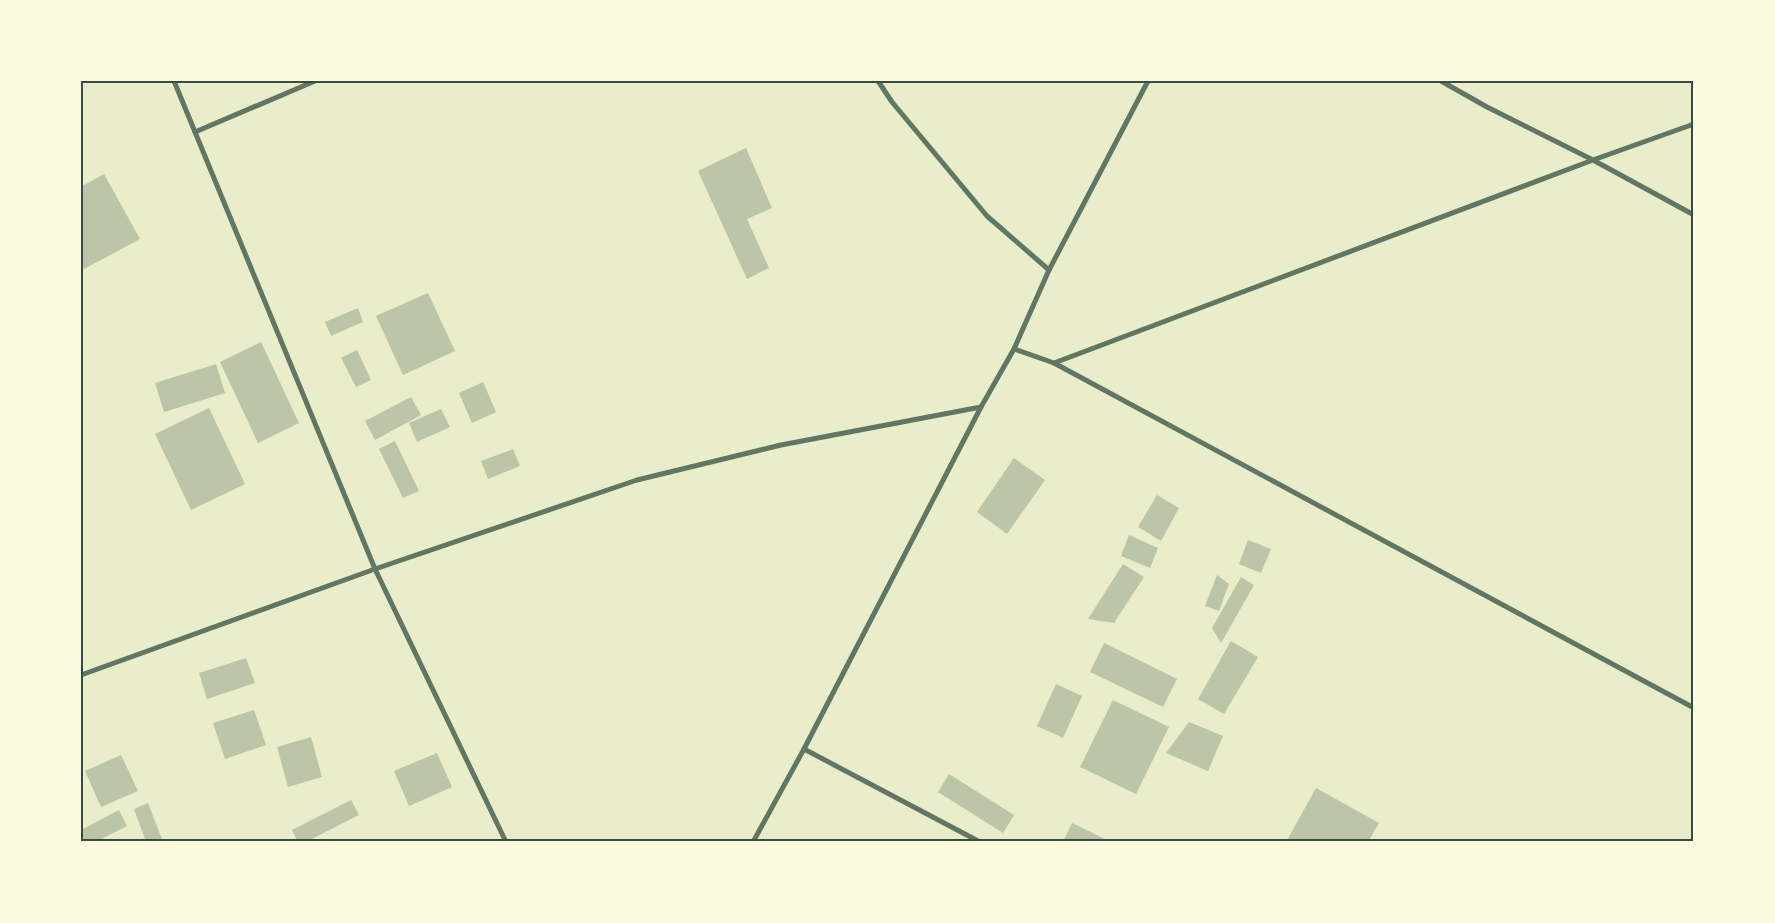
<svg xmlns="http://www.w3.org/2000/svg" width="1775" height="923" viewBox="0 0 1775 923" font-family="Roboto,sans-serif">
	<rect width="100%" height="100%" fill="#e9edc9"/>
	<g fill="#bcc5a7">
		<path d="M746 148 772 208 747 219 769 268 747 279 698 171Z"/>
		<path d="M104 174 140 239 84 269 81 263V187Z"/>
		<path d="M428 293 455 351 403 375 376 316Z"/>
		<path d="M358 308 363 322 331 336 325 322Z"/>
		<path d="M261 342 299 423 258 443 220 362Z"/>
		<path d="M357 350 371 380 356 387 341 358Z"/>
		<path d="M216 364 225 393 164 412 155 383Z"/>
		<path d="M483 382 496 412 472 423 459 393Z"/>
		<path d="M411 397 421 415 375 440 365 421Z"/>
		<path d="M209 408 245 484 191 510 155 434Z"/>
		<path d="M441 409 450 427 417 442 409 423Z"/>
		<path d="M395 441 419 491 403 498 379 449Z"/>
		<path d="M513 449 520 466 488 479 481 461Z"/>
		<path d="M1014 458 1045 480 1007 534 977 512Z"/>
		<path d="M1157 495 1179 508 1161 541 1138 527Z"/>
		<path d="M1129 535 1158 548 1150 568 1121 556Z"/>
		<path d="M1248 540 1271 549 1261 573 1239 564Z"/>
		<path d="M1123 564 1144 577 1114 623 1088 619Z"/>
		<path d="M1217 575 1229 584 1219 611 1205 606Z"/>
		<path d="M1241 577 1254 585 1221 643 1212 628Z"/>
		<path d="M1231 641 1258 657 1224 714 1198 699Z"/>
		<path d="M1104 643 1177 679 1163 707 1090 672Z"/>
		<path d="M246 658 255 683 207 699 199 673Z"/>
		<path d="M1056 684 1082 696 1063 738 1037 726Z"/>
		<path d="M1113 700 1169 727 1136 794 1080 767Z"/>
		<path d="M254 710 266 745 225 759 213 723Z"/>
		<path d="M1189 722 1223 736 1208 771 1166 753Z"/>
		<path d="M311 737 322 777 288 787 277 747Z"/>
		<path d="M437 753 452 787 409 806 394 771Z"/>
		<path d="M121 755 138 791 101 807 85 771Z"/>
		<path d="M949 774 1014 815 1003 833 938 792Z"/>
		<path d="M1316 788 1379 823 1368 842H1286Z"/>
		<path d="M351 800 359 815 306 842H298L292 830Z"/>
		<path d="M148 803 163 842H146L134 809Z"/>
		<path d="M119 810 127 826 96 842H81V830Z"/>
		<path d="M1072 823 1111 842H1063Z"/>
	</g>
	<g fill="none" stroke-linecap="round" stroke-linejoin="round">
		<g stroke="#617663" stroke-width="5">
			<path d="M174 81 375 569 506 842"/>
			<path d="M878 81 892 102 987 216 1049 270"/>
			<path d="M1441 81 1487 107 1593 160 1694 215"/>
			<path d="M195 132 315 81"/>
			<path d="M1014 349 1054 363 1694 708"/>
			<path d="M1054 363 1593 160 1694 124"/>
			<path d="M81 675 375 569 637 480 781 445 981 407"/>
			<path d="M804 749 980 842"/>
			<path d="M753 842 804 749 981 407 1014 349 1049 270 1148 81"/>
		</g>
	</g>
	<rect width="1775" height="923" fill="none" stroke="#fefae0" stroke-width="165"/>
	<rect x="82" y="82" width="1610" height="758" fill="none" stroke="#344e41" stroke-width="2"/>
</svg>
